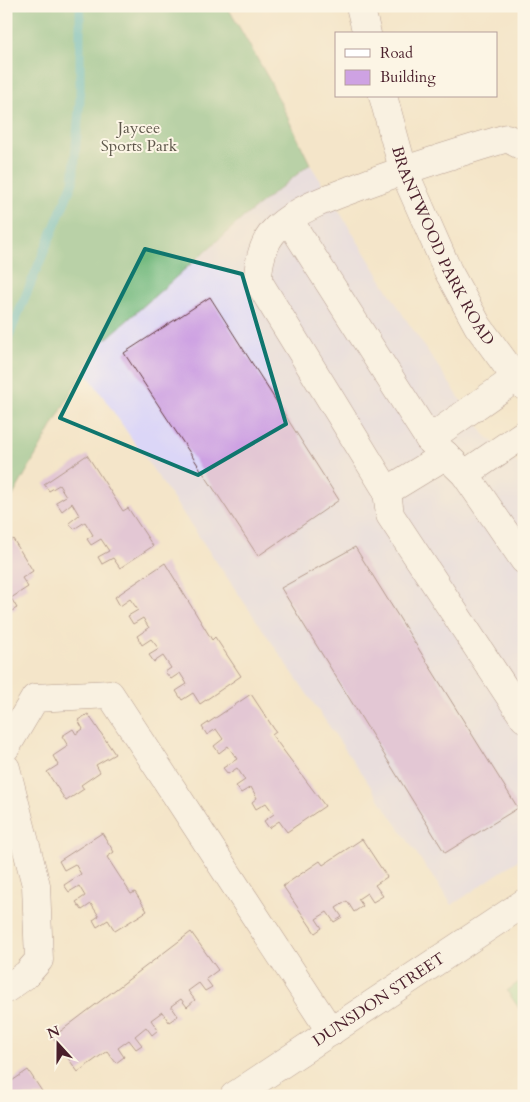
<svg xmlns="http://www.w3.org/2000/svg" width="530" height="1102" viewBox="0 0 530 1102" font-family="Cardo,serif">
	<rect width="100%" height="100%" fill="#fcf5e5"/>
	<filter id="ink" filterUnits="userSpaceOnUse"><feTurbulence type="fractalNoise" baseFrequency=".02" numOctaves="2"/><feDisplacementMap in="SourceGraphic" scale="10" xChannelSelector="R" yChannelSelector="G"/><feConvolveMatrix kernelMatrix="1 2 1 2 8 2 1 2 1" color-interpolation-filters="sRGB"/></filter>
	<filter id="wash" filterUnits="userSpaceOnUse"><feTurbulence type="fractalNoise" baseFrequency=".0096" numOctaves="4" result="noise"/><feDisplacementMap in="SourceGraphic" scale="20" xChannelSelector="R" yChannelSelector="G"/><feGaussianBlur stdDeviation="1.12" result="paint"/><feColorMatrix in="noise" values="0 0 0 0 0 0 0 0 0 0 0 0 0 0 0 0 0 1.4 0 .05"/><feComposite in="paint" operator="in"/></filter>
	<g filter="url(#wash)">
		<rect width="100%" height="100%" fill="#f4e5c9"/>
		<path fill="#dbd6f7" d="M310 164 403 315 484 434 524 469V856L452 905 84 369 96 347 244 217Z"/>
		<path fill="#8ed995" stroke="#6c7c60" d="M524 978V1015L507 991Z"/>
		<path fill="#72b97e" stroke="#5e6c54" d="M6 6H227L270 81 310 164 244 217 97 347 6 508Z"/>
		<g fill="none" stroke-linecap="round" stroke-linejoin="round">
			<path stroke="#45b5be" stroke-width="9" d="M6 343 73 182 80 98V6"/>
		</g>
		<g id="blocks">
			<g fill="#cea2e3">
				<path d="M210 297 339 500 258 556 124 353Z"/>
				<path d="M87 455 123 511 128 508 153 546 120 568 113 558 102 564 98 557 109 551 101 539 91 545 87 539 93 535 85 522 74 529 69 523 79 515 72 503 62 511 56 502 66 496 59 485 49 491 44 484Z"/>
				<path d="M13 539 33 571 22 578 28 587 11 598 17 608 6 614V543Z"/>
				<path d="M355 547 518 808 445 853 281 588Z"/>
				<path d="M165 563 212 640 215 637 241 676 200 704 193 693 182 700 176 691 187 684 180 673 171 679 165 672 171 668 163 656 154 662 149 655 159 649 151 639 142 645 137 636 149 628 143 618 133 624 128 616 138 610 130 599 120 606 115 597Z"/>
				<path d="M251 694 276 732 272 735 325 806 287 832 279 821 269 828 264 821 274 814 266 803 256 809 252 802 257 798 251 787 241 793 236 786 245 780 237 768 228 774 223 768 237 759 228 746 219 753 214 746 223 739 216 729 207 735 202 727Z"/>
				<path d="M88 714 115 754 96 765 100 772 81 785 84 789 66 801 47 772 58 765 53 756 68 746 62 736 73 729 76 734 83 729 78 720Z"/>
				<path d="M102 833 114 852 107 857 131 894 135 892 147 911 115 931 108 920 97 927 93 920 99 916 91 904 82 910 76 902 85 896 79 886 69 892 64 885 81 874 75 864 64 870 59 861Z"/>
				<path d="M362 839 387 877 375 885 383 896 373 902 367 893 358 899 363 906 354 912 347 901 336 908 342 917 334 922 327 912 316 919 322 928 315 933 283 886 320 861 323 865Z"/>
				<path d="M191 932 218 970 206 979 212 987 205 991 199 983 188 991 195 1000 187 1007 181 999 171 1006 178 1016 169 1022 162 1012 151 1020 158 1030 152 1035 146 1027 135 1036 142 1045 136 1049 129 1040 118 1048 124 1057 116 1063 107 1051 78 1072 53 1037Z"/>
				<path d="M28 1070 45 1096H6V1085Z"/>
			</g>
		</g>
	</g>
	<g filter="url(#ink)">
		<use href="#blocks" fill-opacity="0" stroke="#643d43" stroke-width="1"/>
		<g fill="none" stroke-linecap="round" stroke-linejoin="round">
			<g stroke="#643d43" stroke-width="29">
				<g id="minor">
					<path d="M360 6 367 34"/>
					<path id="s1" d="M383 96 403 169 448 271 478 326 516 378 524 386"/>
					<path d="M524 147 507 138C457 153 407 168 358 187 329 198 301 207 277 228 263 241 258 263 258 281L387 491 390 515 524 718"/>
					<path d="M289 220 429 439 465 474 524 560"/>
					<path d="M429 439 516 378"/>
					<path d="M465 474 524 434"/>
					<path d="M387 491 446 455"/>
					<path d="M6 747 35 698 110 694 331 1032"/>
					<path d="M6 768 36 885 39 960 27 974 6 989"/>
					<path id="s2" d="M234 1096 524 903"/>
				</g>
			</g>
			<use href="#minor" stroke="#fff" stroke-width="28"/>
		</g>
	</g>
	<path d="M0 0H530V1102H0ZM145 249 242 274 286 424 198 475 60 418Z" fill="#f4e5c9" fill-opacity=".55" fill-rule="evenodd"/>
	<path fill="none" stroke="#0f766e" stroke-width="4" stroke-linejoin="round" d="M145 249 242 274 286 424 198 475 60 418Z"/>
	<g text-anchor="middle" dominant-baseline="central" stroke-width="4" stroke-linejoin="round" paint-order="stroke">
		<g font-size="16" fill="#5e574b" stroke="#fcf5e5">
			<text x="139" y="128">Jaycee<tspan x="139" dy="18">Sports Park</tspan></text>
		</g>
		<g font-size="16" fill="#4a1f2b" stroke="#fcf5e5">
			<text stroke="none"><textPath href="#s1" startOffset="162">BRANTWOOD PARK ROAD</textPath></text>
			<text stroke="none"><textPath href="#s2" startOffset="174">DUNSDON STREET</textPath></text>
		</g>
	</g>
	<rect width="530" height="1102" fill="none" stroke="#fcf5e5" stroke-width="25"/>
	<rect x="335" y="32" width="162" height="65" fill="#fcf5e5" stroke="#b59f9b"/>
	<rect x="345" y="49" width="25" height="8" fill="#ffffff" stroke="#b59f9b"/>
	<text x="380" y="58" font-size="15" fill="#4a1f2b">Road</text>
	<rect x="345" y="70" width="25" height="15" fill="#cea2e3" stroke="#b59f9b"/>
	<text x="380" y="82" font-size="15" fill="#4a1f2b">Building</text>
	<g transform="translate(58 1044) rotate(339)" stroke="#fcf5e5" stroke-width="4" paint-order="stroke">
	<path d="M0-4L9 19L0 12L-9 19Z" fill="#4a1f2b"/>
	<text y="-8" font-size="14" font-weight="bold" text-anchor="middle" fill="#4a1f2b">N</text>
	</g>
</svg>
